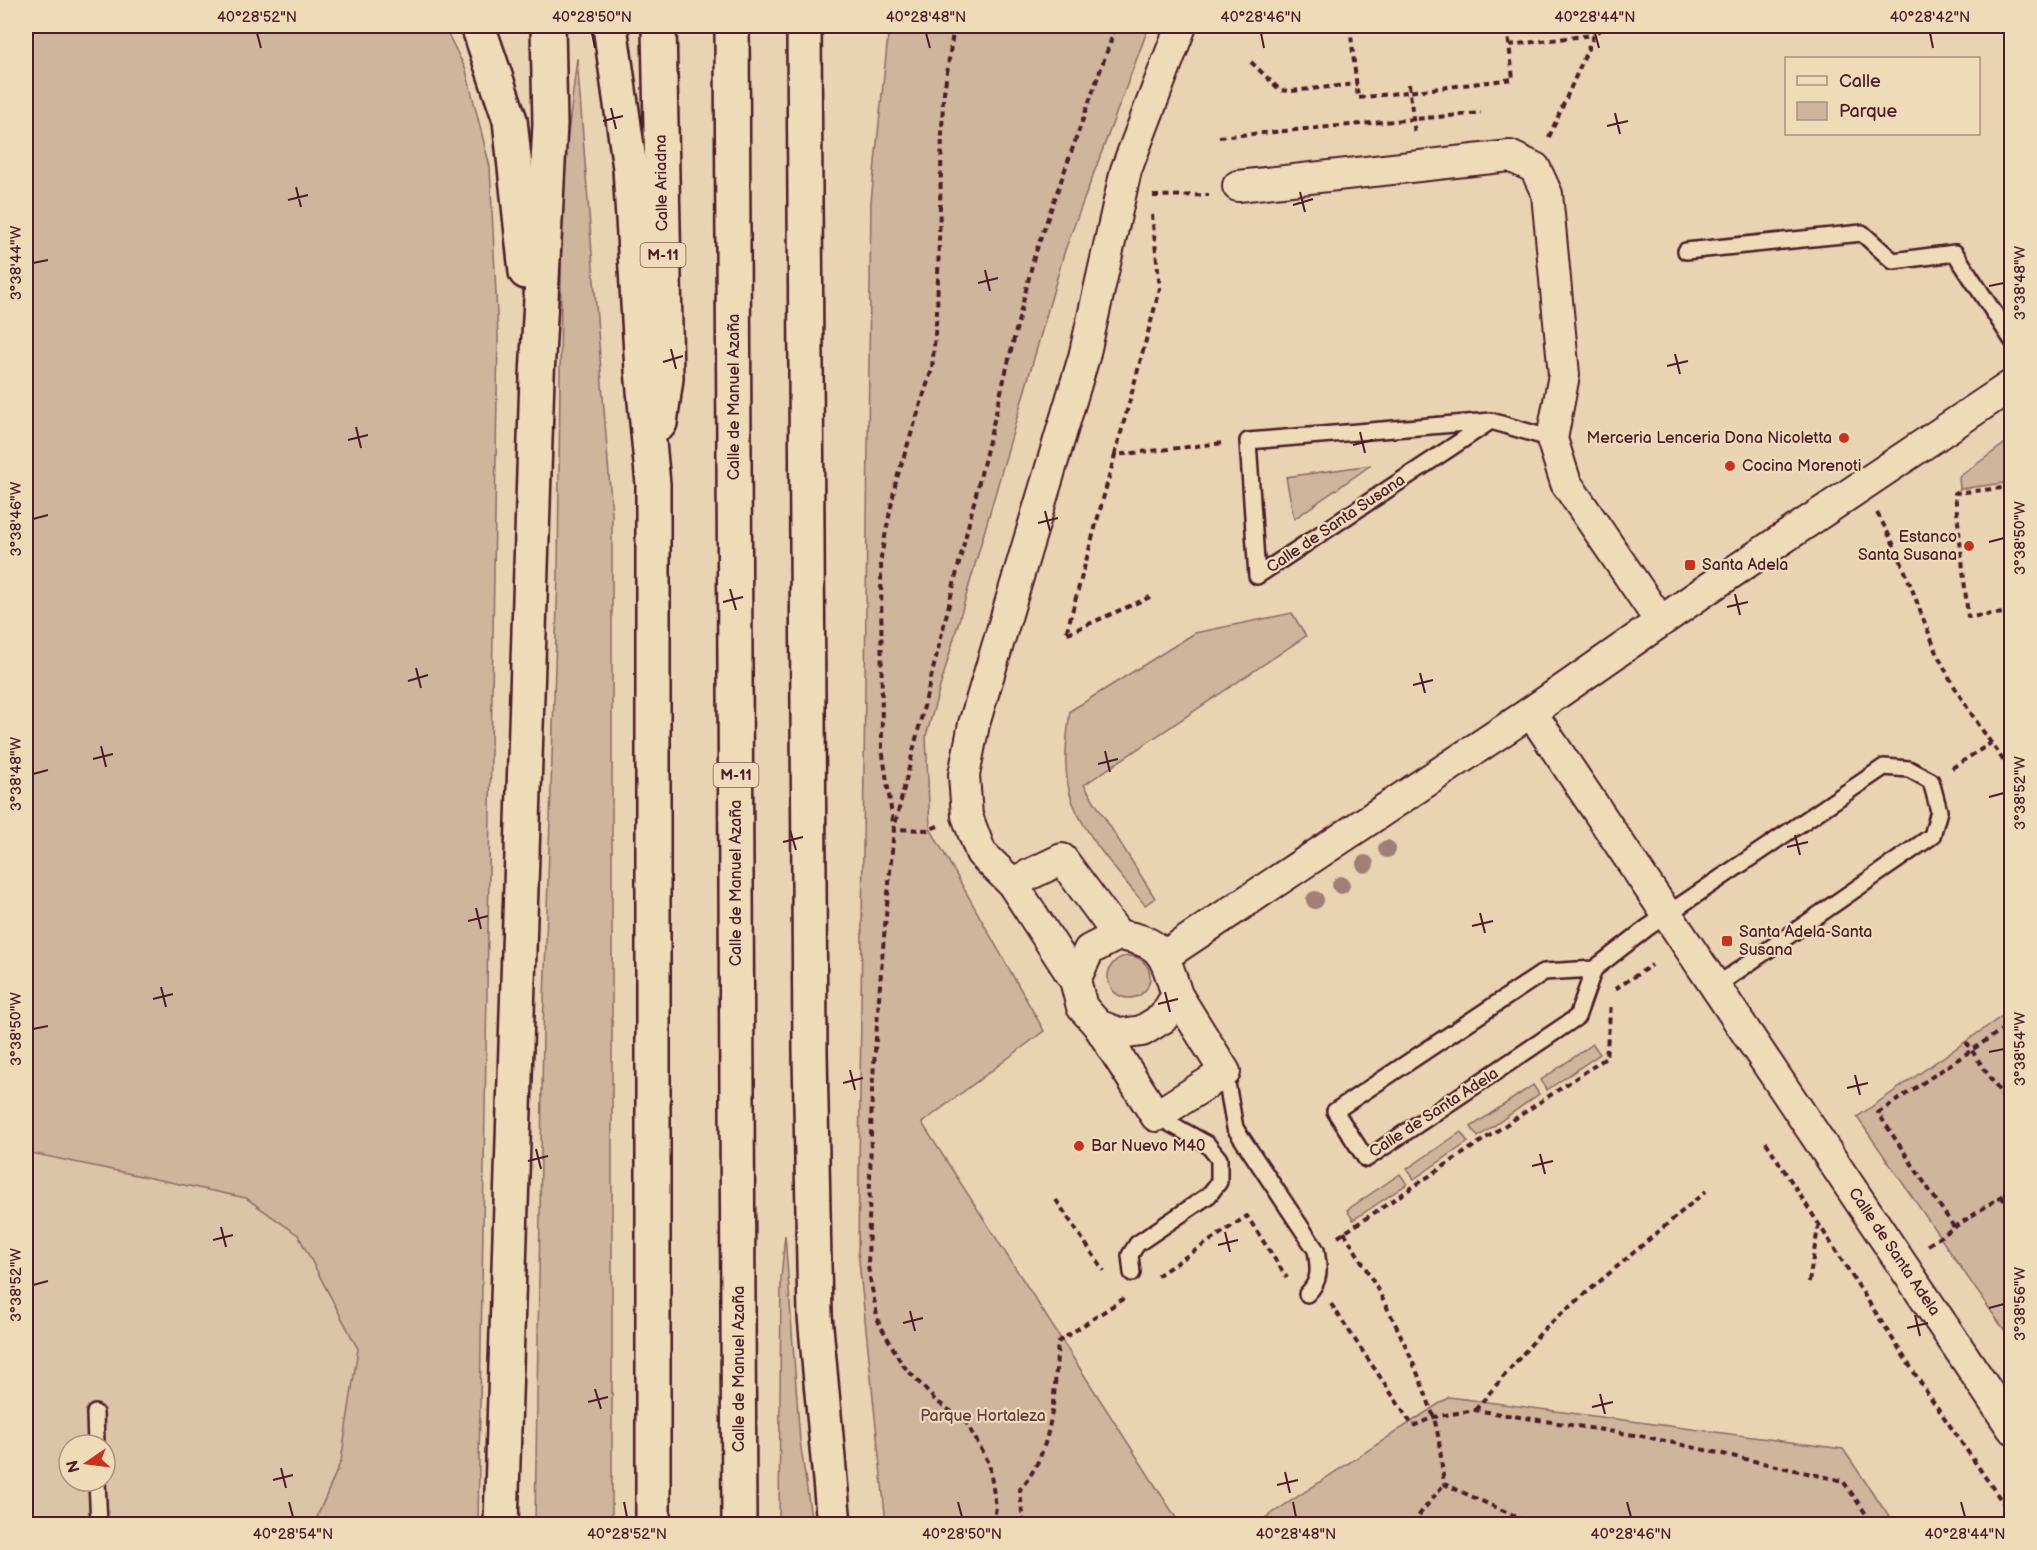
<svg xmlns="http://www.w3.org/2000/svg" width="2037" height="1550" viewBox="0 0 2037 1550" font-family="'Balsamiq Sans',sans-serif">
	<rect width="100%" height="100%" fill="#e9d3b3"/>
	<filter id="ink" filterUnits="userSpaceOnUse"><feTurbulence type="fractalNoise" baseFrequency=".0167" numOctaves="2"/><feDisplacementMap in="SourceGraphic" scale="12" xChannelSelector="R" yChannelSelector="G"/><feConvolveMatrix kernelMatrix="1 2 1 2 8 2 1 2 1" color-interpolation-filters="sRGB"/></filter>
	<g filter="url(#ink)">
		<path fill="#dcc4a8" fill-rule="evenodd" d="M26 1152 246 1198 298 1235 358 1349 341 1461 314 1524H26ZM69 1445H105V1481H69Z"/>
		<g fill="#cfb59c" stroke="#8c6a64" stroke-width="1.5">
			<path d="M26 26H444L466 70 490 167 498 337 478 1524H314L341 1461 358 1349 298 1235 246 1198 26 1152Z"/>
			<path d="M889 26H1149L1065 250 926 736 930 828 1044 1031 922 1123 1180 1524H886L858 1251 871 202Z"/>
			<path d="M577 58 612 514V1524H535L543 1031 558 576 562 185Z"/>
			<path d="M2011 439V482L1960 489 1959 477Z"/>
			<path d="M1371 465 1294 519 1286 477Z"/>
			<path d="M1292 613 1306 636 1084 785 1155 898 1145 905C1121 876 1087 838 1073 803 1062 776 1066 740 1070 711L1195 633Z"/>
			<circle cx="1129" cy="977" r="21"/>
			<path d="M2011 1010V1340L1857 1117Z"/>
			<path d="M1593 1044 1600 1054 1547 1090 1541 1080Z"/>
			<path d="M1533 1085 1539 1094 1478 1137 1471 1127Z"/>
			<path d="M1461 1132 1468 1142 1414 1179 1407 1169Z"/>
			<path d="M1400 1174 1407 1184 1353 1220 1347 1210Z"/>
			<path d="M785 1235 800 1441 812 1524H779L781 1279Z"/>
			<path d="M1449 1397 1843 1449 1894 1524H1256Z"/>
		</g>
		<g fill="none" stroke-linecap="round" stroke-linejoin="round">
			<g stroke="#4a1f2b" stroke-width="20">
				<g id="service">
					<path d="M1686 251 1862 233 1893 261 1955 253 2012 340"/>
					<path d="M1491 421 1257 576 1248 441 1491 421 1552 439"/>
					<path d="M1594 969 1544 972 1335 1111 1366 1159 1577 1017 1594 969 1647 928 1884 767 1909 769 1931 781 1939 811 1932 836 1716 986"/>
					<path d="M1225 1072 1235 1128 1316 1250C1319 1268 1321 1281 1307 1294"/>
					<path d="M1132 1273 1130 1255 1137 1244 1209 1195 1219 1182V1159L1207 1144 1156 1116"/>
					<path d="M95 1413 96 1445"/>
					<path d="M97 1481 99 1524"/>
				</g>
			</g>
			<g stroke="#4a1f2b" stroke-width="34">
				<g id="minor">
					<path d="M1238 186 1510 156 1535 168 1547 194 1564 375 1552 439 1566 483 1660 621"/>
					<path d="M1531 712 2012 1428"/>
					<path d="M1012 883 981 853 967 816 964 775 974 724 1084 357 1126 170 1181 26"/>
					<path d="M1164 956 1531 712 1706 590 2012 385"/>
					<path d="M1075 980 1012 883 1062 859 1118 935C1164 942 1164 955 1177 995L1163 1018 1142 1031 1121 1034 1098 1025 1082 1007 1075 980 1089 950 1118 935"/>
					<path d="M1098 1025 1156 1116 1225 1072 1177 995"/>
				</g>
			</g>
			<g stroke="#4a1f2b" stroke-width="38">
				<g id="motorway">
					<path d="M478 26 510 120 526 272"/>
					<path d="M610 26 630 168 642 370 653 484V1524"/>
					<path d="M659 26 666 378 660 423"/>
					<path d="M732 26 739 1524"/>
					<path d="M804 26 810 1053 815 1316 834 1524"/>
					<path d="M501 1524 537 376 550 124 548 26"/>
				</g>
			</g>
			<g stroke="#4a1f2b" stroke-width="4" stroke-dasharray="6 4.5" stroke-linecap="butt">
				<path d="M1350 26 1358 98 1513 79 1507 26"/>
				<path d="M1509 45 1593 35"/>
				<path d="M1251 62 1280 90 1292 91 1357 84"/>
				<path d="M1409 84 1415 135"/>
				<path d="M1219 137 1481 113"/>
				<path d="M1549 137 1594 35 1604 26"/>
				<path d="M1153 196 1209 195"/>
				<path d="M1115 455 1160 288 1152 215"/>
				<path d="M2012 487 1955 493 1968 617 2012 612"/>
				<path d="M1877 513C1903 557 1915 601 1935 648 1954 693 1984 732 2012 773"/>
				<path d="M1150 597 1066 634 1115 455 1223 443"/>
				<path d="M1952 768 1991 743"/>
				<path d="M938 826 927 830 894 829 882 748 881 557 896 481 932 369 937 312 943 99 954 26"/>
				<path d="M1615 989 1652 965"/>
				<path d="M1966 1042 2012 1110"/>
				<path d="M1766 1142 1926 1391 2012 1516"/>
				<path d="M2001 1196 2012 1212"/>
				<path d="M1056 1200 1104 1271"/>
				<path d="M1954 1227 1878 1113 2012 1023"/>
				<path d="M1344 1232C1380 1290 1411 1350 1433 1415 1440 1436 1441 1462 1444 1484L1533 1524"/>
				<path d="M1338 1237 1606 1058 1611 1004"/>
				<path d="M1928 1245 2012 1189"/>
				<path d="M1157 1276 1247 1216 1287 1278"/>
				<path d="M1809 1282 1819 1222"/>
				<path d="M1331 1304 1413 1426 1434 1417 1475 1410 1647 1437 1843 1481 1873 1524"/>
				<path d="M1475 1410 1545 1328 1706 1191"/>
				<path d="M993 1524 996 1507 989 1463 966 1422 935 1400 902 1364 878 1321 868 1267 872 1091 882 959 894 829 1034 257 1116 26"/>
				<path d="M1023 1524 1020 1489C1055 1450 1054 1392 1058 1342L1126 1297"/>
				<path d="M1412 1524 1444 1484"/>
			</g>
			<use href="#service" stroke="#f0dbb9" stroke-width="15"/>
			<use href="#minor" stroke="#f0dbb9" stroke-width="30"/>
			<use href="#motorway" stroke="#f0dbb9" stroke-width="33"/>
		</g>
		<g fill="#a08075">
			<circle cx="1387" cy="849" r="9"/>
			<circle cx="1365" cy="864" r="9"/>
			<circle cx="1341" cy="885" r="9"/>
			<circle cx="1315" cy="900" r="9"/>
		</g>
	</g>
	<path fill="none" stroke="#4a1f2b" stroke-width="2" d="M257 33 261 48M592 33 595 48M926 33 930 48M1261 33 1264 48M1595 33 1599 48M1930 33 1933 48M611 108 616 129M1615 113 1620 134M603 121 623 116M1607 126 1628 121M296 187 301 207M1300 192 1305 212M288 200 308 195M1293 205 1313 199M33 263 48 260M985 270 990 291M978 283 998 278M1989 286 2004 283M671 349 676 369M1675 354 1680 374M663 362 683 356M1667 366 1688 361M356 427 361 448M1360 432 1365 453M348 440 368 435M1353 445 1373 440M1045 511 1050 531M33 519 48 515M1038 523 1058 518M1989 542 2004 538M730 589 736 610M1735 594 1740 615M723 602 743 597M1727 607 1748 602M416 668 421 688M1420 673 1425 693M408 681 428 675M1413 685 1433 680M101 746 106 767M1105 751 1110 772M93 759 113 754M1098 764 1118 759M33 774 48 770M1989 797 2004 793M790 830 796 850M1795 835 1800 855M783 842 803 837M1787 847 1808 842M476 908 481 929M1480 913 1485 933M468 921 488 916M1472 926 1493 921M161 987 166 1007M1165 992 1170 1012M153 999 173 994M1158 1004 1178 999M33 1029 48 1026M1989 1052 2004 1049M850 1070 855 1090M1855 1075 1860 1095M843 1083 863 1078M1847 1088 1868 1083M536 1149 541 1169M1540 1154 1545 1174M528 1161 548 1156M1532 1166 1553 1161M221 1227 226 1247M1225 1232 1230 1252M213 1240 233 1235M1218 1245 1238 1240M33 1285 48 1281M1989 1308 2004 1304M910 1311 915 1331M1915 1315 1920 1336M903 1323 923 1318M1907 1328 1928 1323M595 1389 601 1409M1600 1394 1605 1414M588 1402 608 1397M1592 1407 1613 1402M281 1468 286 1488M1285 1472 1290 1493M273 1480 293 1475M1277 1485 1298 1480M289 1502 293 1517M624 1502 627 1517M958 1502 962 1517M1293 1502 1296 1517M1627 1502 1631 1517M1961 1502 1965 1517"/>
	<g fill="#c8321e" stroke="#f0dbb9" stroke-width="2">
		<circle cx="1844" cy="438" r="6"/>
		<circle cx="1730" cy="466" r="6"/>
		<circle cx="1969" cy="546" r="6"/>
		<rect x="1684" y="559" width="12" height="12" rx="3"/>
		<rect x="1721" y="935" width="12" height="12" rx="3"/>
		<circle cx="1079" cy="1146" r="6"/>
	</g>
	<g text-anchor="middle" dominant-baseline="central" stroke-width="4.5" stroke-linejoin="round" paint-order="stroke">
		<g fill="#f0dbb9" stroke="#7c5756" stroke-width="1.5">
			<rect x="640.5" y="243" width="45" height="24" rx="4.5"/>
			<rect x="713.5" y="763" width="45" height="24" rx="4.5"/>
		</g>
		<g font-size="15" font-weight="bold" fill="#4a1f2b">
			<text x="663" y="255">M-11</text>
			<text x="736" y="775">M-11</text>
		</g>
		<g font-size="16" fill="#4a1f2b" stroke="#f0dbb9">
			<text transform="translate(662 183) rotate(-91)">Calle Ariadna</text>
			<text transform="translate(734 397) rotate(-90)">Calle de Manuel Azaña</text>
			<text transform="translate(1336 524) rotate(-34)">Calle de Santa Susana</text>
			<text transform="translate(736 883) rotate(-90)">Calle de Manuel Azaña</text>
			<text transform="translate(1434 1113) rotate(-33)">Calle de Santa Adela</text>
			<text transform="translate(1894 1252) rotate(56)">Calle de Santa Adela</text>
			<text transform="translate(739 1369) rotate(-90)">Calle de Manuel Azaña</text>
		</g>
		<g font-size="16" fill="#4a1f2b" stroke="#f0dbb9" text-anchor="start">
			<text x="1832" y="438" text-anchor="end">Merceria Lenceria Dona Nicoletta</text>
			<text x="1742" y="466">Cocina Morenoti</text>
			<text x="1957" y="537" text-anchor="end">Estanco<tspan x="1957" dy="18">Santa Susana</tspan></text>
			<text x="1702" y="565">Santa Adela</text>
			<text x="1739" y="932">Santa Adela-Santa<tspan x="1739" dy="18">Susana</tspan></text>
			<text x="1091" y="1146">Bar Nuevo M40</text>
		</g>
		<g font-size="16" fill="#653d42" stroke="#f0dbb9">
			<text x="983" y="1416">Parque Hortaleza</text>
		</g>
	</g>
	<rect width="2037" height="1550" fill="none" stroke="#f0dbb9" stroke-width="66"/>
	<rect x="1785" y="57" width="195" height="78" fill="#f0dbb9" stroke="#ae9080" stroke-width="1.5"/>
	<rect x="1797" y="76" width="30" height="9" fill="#f0dbb9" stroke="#ae9080" stroke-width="1.5"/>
	<text x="1839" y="87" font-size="18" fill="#4a1f2b">Calle</text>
	<rect x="1797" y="102" width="30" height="18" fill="#cfb59c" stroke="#ae9080" stroke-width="1.5"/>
	<text x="1839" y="117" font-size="18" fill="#4a1f2b">Parque</text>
	<g transform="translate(87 1463) rotate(256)"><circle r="28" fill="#f0dbb9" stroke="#ae9080" stroke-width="1.5"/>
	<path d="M0-4.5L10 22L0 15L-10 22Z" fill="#c8321e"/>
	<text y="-9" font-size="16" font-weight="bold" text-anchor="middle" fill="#4a1f2b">N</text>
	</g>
	<rect x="33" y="33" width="1971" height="1484" fill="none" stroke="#4a1f2b" stroke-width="2"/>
	<g font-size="15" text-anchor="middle" fill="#4a1f2b">
		<text x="257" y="22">40°28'52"N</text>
		<text x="592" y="22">40°28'50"N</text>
		<text x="926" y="22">40°28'48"N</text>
		<text x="1261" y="22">40°28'46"N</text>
		<text x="1595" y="22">40°28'44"N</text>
		<text x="1930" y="22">40°28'42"N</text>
		<text transform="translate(16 263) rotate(-90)" y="5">3°38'44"W</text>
		<text transform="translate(2020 283) rotate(-90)" y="5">3°38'48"W</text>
		<text transform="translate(16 519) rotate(-90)" y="5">3°38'46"W</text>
		<text transform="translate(2020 538) rotate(-90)" y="5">3°38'50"W</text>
		<text transform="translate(16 774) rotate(-90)" y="5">3°38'48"W</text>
		<text transform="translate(2020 793) rotate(-90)" y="5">3°38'52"W</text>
		<text transform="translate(16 1029) rotate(-90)" y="5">3°38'50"W</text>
		<text transform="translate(2020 1049) rotate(-90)" y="5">3°38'54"W</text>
		<text transform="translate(16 1285) rotate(-90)" y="5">3°38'52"W</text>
		<text transform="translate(2020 1304) rotate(-90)" y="5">3°38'56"W</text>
		<text x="293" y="1539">40°28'54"N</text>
		<text x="627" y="1539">40°28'52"N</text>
		<text x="962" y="1539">40°28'50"N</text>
		<text x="1296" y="1539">40°28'48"N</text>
		<text x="1631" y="1539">40°28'46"N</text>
		<text x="1965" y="1539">40°28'44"N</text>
	</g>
</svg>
